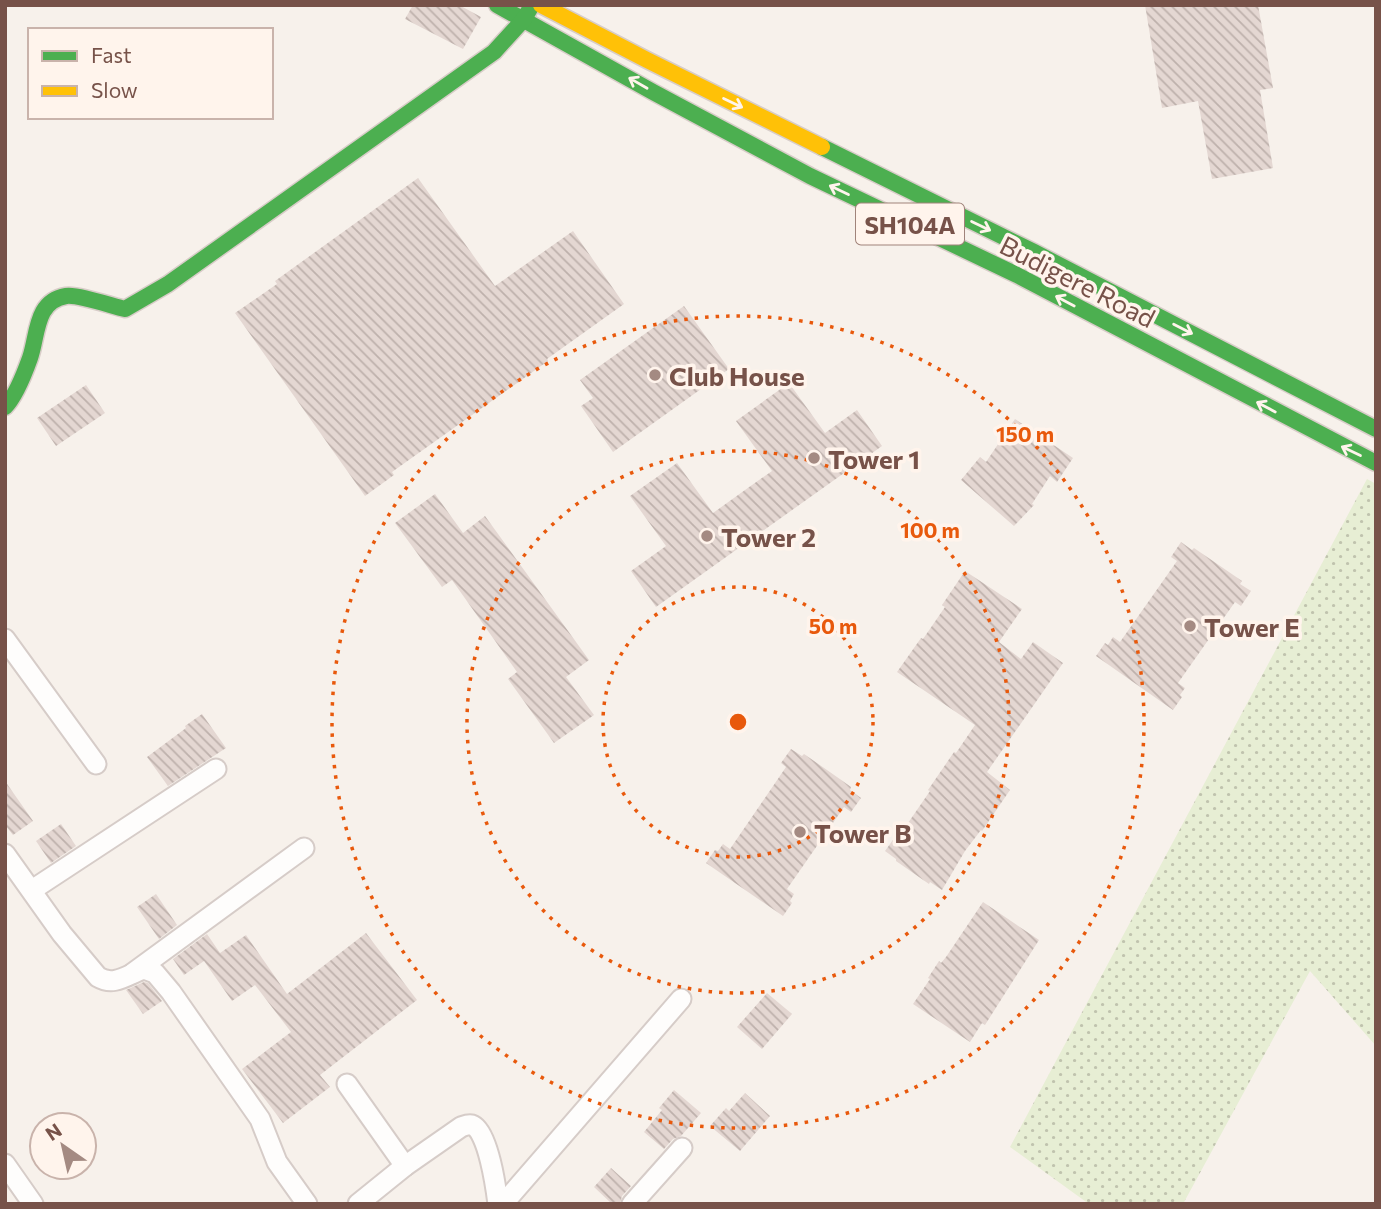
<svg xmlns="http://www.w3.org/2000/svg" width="1381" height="1209" viewBox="0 0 1381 1209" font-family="Commissioner,sans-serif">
	<defs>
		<pattern id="grass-dots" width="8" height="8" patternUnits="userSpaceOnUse" patternTransform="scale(1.75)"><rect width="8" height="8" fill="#e7eed4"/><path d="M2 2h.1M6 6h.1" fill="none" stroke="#c0c3ae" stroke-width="1.8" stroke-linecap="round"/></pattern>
		<pattern id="building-back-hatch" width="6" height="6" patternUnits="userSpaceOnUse" patternTransform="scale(1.75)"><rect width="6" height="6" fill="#e4d7d2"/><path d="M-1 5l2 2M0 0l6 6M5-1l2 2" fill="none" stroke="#beb1ac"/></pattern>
	</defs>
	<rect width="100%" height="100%" fill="#f7f1eb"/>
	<path fill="url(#grass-dots)" d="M1367 479 1376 484V1046L1310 971 1183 1204H1089L1010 1147Z"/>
	<g fill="url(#building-back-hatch)">
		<path d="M413 5H459L481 17 463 49 405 19Z"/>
		<path d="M1145 5H1258L1273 88 1260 90 1273 168 1212 179 1198 101 1162 108Z"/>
		<path d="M418 178 495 286 573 231 624 304 547 359 548 361 392 472 394 475 365 496 235 313 277 284 275 281Z"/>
		<path d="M684 306 729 369 613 452 581 406 593 398 580 380Z"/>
		<path d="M789 383 825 433 857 410 882 446 656 607 631 571 666 546 630 496 677 463 713 513 752 485 772 471 736 421Z"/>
		<path d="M86 385 105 413 56 446 37 418Z"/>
		<path d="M1015 419 1073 458 1057 482 1050 476 1032 504 1034 505 1014 526 961 480 980 457 986 462Z"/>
		<path d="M435 494 463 533 485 516 589 660 566 677 594 715 554 743 508 679 517 672 452 580 442 587 395 523Z"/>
		<path d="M1181 542 1192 550 1194 548 1242 581 1240 584 1251 591 1241 606 1235 602 1178 683 1185 688 1180 695 1182 697 1173 710 1096 656 1105 643 1108 645 1113 637 1120 642 1177 561 1171 557Z"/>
		<path d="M965 571 1022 609 999 642 1021 659 1033 642 1063 663 987 772 1010 790 982 831 981 830 965 851 942 890 930 882 929 884 896 861V859L885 851 895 837 897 839 930 791 928 790 954 752 956 753 975 725 897 672 921 638 923 639 945 607 942 605Z"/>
		<path d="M202 714 226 748 168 786 147 757 186 728 185 726Z"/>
		<path d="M791 749 802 756 804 754 837 777 851 787 850 790 861 798 851 812 844 807 787 889 794 894 790 901 792 903 783 916 706 863 715 850 718 851 723 844 730 849 786 767 781 763Z"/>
		<path d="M5 781 33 821 13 835 5 825Z"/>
		<path d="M61 824 76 846 51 863 36 841Z"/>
		<path d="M156 894 177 925 159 939 137 907Z"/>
		<path d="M983 902 1039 940 985 1025 982 1023 970 1042 913 1004 930 979 928 978 939 961 941 963 946 957Z"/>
		<path d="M366 933 417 1000 320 1075 330 1087 283 1123 242 1069 291 1032 255 985 232 1001 204 961 184 975 173 959 207 934 220 953 246 935 287 994Z"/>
		<path d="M144 982 148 983 162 1001 143 1014 126 990Z"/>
		<path d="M767 993 792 1014 762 1049 737 1027Z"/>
		<path d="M674 1090 701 1113 681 1136 673 1139 664 1149 644 1132 662 1110 659 1108Z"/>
		<path d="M745 1093 770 1116 740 1151 710 1126 726 1108 729 1111Z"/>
		<path d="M611 1168 631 1186 622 1196 620 1204H612L594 1187Z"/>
	</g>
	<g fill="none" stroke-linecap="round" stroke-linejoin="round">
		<g stroke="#d6ccc8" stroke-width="23">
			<g id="street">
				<path d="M5 639 96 764"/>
				<path d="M5 854 62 934 98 977C115 987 128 974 144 969L155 973 171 992 260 1119 277 1162 307 1204"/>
				<path d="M32 890 216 769"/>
				<path d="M133 973 304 848"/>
				<path d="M347 1084 405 1166"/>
				<path d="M5 1164 33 1204"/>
				<path d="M358 1204 405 1166 461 1127C464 1126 468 1124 472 1125 488 1130 496 1188 498 1204"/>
				<path d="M503 1204 681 999"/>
				<path d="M632 1204 682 1148"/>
			</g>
		</g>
		<g stroke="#d8cdc8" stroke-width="19">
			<g id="fast">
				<path d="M497 5 653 92 810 176 1017 275 1376 463"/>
				<path d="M822 147 1034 252 1376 429"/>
				<path d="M5 407C15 397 25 372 30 358 38 335 35 301 66 296 77 294 112 306 125 309L168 284 494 52 524 19 532 5"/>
			</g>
		</g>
		<g stroke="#d8cdc8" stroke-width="19">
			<path id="slow" d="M541 5 647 60 822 147"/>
		</g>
		<use href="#street" stroke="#fefdfc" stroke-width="19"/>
		<use href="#fast" stroke="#4caf50" stroke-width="16"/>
		<use href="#slow" stroke="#ffc107" stroke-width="16"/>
	</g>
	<defs><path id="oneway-shaft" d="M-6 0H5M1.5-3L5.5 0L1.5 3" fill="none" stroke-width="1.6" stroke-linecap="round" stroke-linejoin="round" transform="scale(1.75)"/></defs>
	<g stroke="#fff4ec">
		<use href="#oneway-shaft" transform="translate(638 83) rotate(-150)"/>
		<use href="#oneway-shaft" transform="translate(733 103) rotate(26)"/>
		<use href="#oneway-shaft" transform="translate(839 190) rotate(-154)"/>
		<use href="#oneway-shaft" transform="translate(981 226) rotate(26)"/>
		<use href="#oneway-shaft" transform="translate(1065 301) rotate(-152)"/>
		<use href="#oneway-shaft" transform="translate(1183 329) rotate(27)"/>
		<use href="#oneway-shaft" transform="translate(1266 407) rotate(-152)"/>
		<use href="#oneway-shaft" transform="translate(1351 451) rotate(-154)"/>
	</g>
	<g fill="none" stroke="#e8590c" stroke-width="3.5" stroke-dasharray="3.5 7">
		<circle cx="738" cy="722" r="135"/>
		<circle cx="738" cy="722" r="271"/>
		<circle cx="738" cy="722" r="406"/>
	</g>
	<g fill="#a48a82" stroke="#fff4ec" stroke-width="2.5">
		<circle cx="655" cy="375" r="7"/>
		<circle cx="814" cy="458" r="7"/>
		<circle cx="707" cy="536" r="7"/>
		<circle cx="1190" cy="626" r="7"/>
		<circle cx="800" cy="832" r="7"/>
	</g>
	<g text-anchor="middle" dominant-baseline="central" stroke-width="7" stroke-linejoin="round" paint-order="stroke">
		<rect fill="#fff4ec" stroke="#a0837a" stroke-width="2" x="856" y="203.5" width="108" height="41" rx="5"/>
		<g font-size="24" font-weight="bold" fill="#775249">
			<text x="910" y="224">SH104A</text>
		</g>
		<g font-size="26" fill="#775249" stroke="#fff4ec">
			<text transform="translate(1078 281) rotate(27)">Budigere Road</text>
		</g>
		<g font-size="26" font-weight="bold" fill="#775249" stroke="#fff4ec" text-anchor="start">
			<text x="669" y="375">Club House</text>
			<text x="828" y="458">Tower 1</text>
			<text x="721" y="536">Tower 2</text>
			<text x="1204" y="626">Tower E</text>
			<text x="814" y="832">Tower B</text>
		</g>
	</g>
	<circle cx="738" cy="722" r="10" fill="#e8590c" stroke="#fff4ec" stroke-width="3.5"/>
	<g font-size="21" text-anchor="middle" font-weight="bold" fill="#e8590c" stroke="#fff4ec" stroke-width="7" stroke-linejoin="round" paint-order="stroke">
		<text x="1025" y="442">150 m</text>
		<text x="930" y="538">100 m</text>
		<text x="833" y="634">50 m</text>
	</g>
	<rect width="1381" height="1209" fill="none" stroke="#775249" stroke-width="14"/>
	<rect x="28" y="28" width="245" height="91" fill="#fff4ec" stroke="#c9b3ab" stroke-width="2"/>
	<rect x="42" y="51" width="35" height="10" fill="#4caf50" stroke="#c9b3ab" stroke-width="2"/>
	<text x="91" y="63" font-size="21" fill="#775249">Fast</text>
	<rect x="42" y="86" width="35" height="10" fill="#ffc107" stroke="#c9b3ab" stroke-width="2"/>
	<text x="91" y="98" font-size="21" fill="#775249">Slow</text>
	<g transform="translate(63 1146) rotate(326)"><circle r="33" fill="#fff4ec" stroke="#c9b3ab" stroke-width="2"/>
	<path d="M0-5L12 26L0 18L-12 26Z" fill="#a48a82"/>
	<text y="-10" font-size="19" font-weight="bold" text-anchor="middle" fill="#775249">N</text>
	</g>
</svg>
